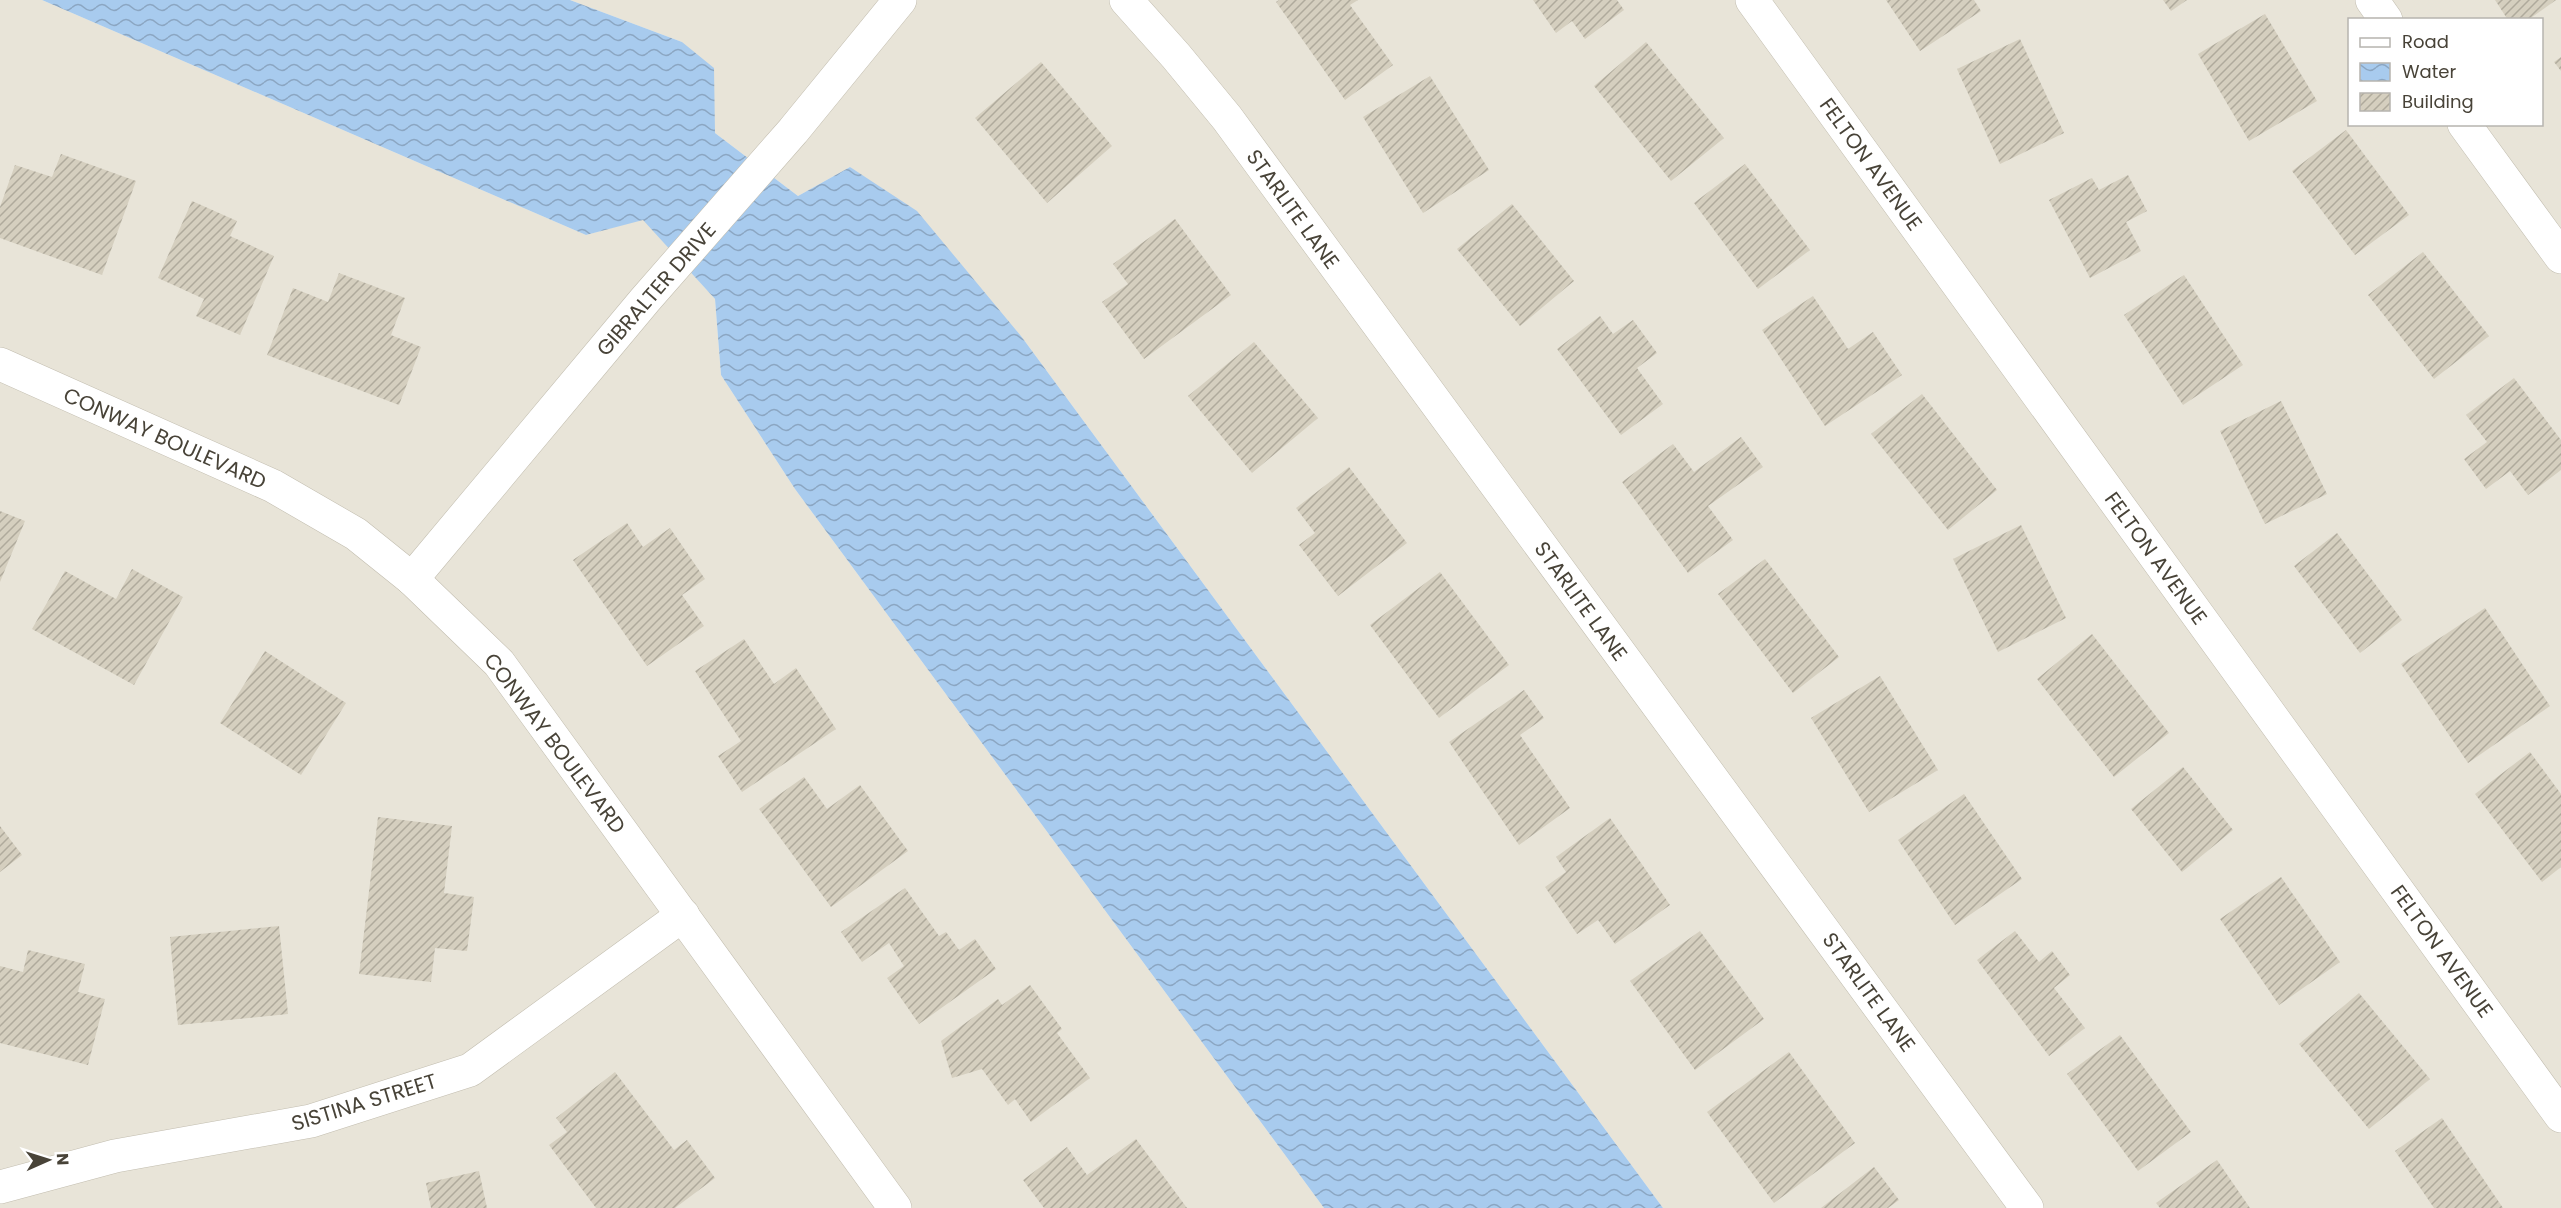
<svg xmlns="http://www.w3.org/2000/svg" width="2561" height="1208" viewBox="0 0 2561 1208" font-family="Poppins,sans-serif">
	<defs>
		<pattern id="water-waves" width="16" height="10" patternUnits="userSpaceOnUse" patternTransform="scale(1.5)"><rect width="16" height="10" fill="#a8cbee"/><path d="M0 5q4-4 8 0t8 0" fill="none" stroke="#8ba6c2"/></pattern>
		<pattern id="building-hatch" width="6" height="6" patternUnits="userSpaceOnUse" patternTransform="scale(1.5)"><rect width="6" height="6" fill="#d5cfbf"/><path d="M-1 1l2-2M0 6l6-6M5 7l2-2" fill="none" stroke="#afaa9c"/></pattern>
	</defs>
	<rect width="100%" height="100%" fill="#f4f2e9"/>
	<g fill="#e8e4d8" fill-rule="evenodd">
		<path d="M0 0H42L586 235 643 219 715 299 721 375 795 489 1324 1208H0Z"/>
		<path d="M570 0H2561V1208H1663L1021 336 850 167 798 196 715 133 682 42ZM2350 20H2542V124H2350Z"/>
	</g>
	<path fill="url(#water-waves)" d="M42 0H570L682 42 714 68 715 133 798 196 850 167 917 211 1021 336 1663 1208H1324L795 489 721 375 715 299 643 220 586 235Z"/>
	<g fill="url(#building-hatch)">
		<path d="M1279 0H1358L1350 5 1393 65 1345 100 1276 2Z"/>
		<path d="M1533 0H1617L1624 10 1585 39 1572 21 1556 33Z"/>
		<path d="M1886 0H1974L1981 11 1920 51Z"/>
		<path d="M2163 0H2187L2171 11Z"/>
		<path d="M2495 0H2556L2528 20H2508Z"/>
		<path d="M2265 14 2317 101 2249 141 2198 54Z"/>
		<path d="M2020 39 2064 133 2000 164 1957 69Z"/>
		<path d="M1646 42 1724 138 1671 181 1594 86Z"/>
		<path d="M2561 57V71L2554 62Z"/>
		<path d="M1041 62 1112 146 1047 203 975 118Z"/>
		<path d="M1430 76 1489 170 1423 213 1363 117Z"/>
		<path d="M2346 130 2409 215 2355 255 2292 171Z"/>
		<path d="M61 154 136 181 102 275 0 238V207L15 165 52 177Z"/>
		<path d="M1745 164 1810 250 1758 289 1694 203Z"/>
		<path d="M2128 175 2147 211 2126 222 2141 251 2090 278 2049 200 2092 178 2099 190Z"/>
		<path d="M192 201 237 221 230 236 274 256 240 335 196 316 204 299 158 278Z"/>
		<path d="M1512 204 1574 281 1520 326 1457 249Z"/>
		<path d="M1175 219 1231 295 1144 359 1102 302 1128 284 1113 264Z"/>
		<path d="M2423 252 2489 336 2434 379 2368 295Z"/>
		<path d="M339 273 405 298 391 335 421 347 399 405 267 355 293 288 328 302Z"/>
		<path d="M2184 275 2243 365 2183 405 2124 315Z"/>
		<path d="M1813 296 1848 349 1873 332 1902 375 1825 426 1762 330Z"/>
		<path d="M1600 316 1613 334 1633 320 1657 353 1637 368 1663 404 1621 435 1557 349Z"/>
		<path d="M1254 342 1318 418 1252 473 1188 396Z"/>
		<path d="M2514 378 2561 440V470L2528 495 2510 471 2486 489 2464 459 2487 442 2466 415Z"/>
		<path d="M1922 394 1997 490 1948 530 1871 434Z"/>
		<path d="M2281 401 2327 494 2265 524 2220 431Z"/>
		<path d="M1741 437 1763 467 1708 506 1733 540 1688 573 1622 482 1673 444 1694 472Z"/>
		<path d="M1349 467 1407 543 1338 596 1299 545 1315 533 1296 508Z"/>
		<path d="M0 511 25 521 0 582Z"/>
		<path d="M627 523 643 547 670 528 705 579 682 595 704 626 647 666 573 560Z"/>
		<path d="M2021 525 2066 618 1998 652 1953 559Z"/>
		<path d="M2337 533 2402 620 2360 653 2294 566Z"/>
		<path d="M1765 559 1839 657 1793 693 1718 594Z"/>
		<path d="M132 569 183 597 134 685 32 629 65 571 116 599Z"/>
		<path d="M1440 572 1509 665 1439 718 1370 625Z"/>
		<path d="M2485 608 2550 706 2468 763 2401 664Z"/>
		<path d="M2092 634 2169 733 2114 777 2037 679Z"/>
		<path d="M744 639 774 684 796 668 836 729 742 792 718 756 741 741 695 671Z"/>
		<path d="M265 651 346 703 301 775 220 723Z"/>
		<path d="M1880 676 1938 770 1869 812 1811 718Z"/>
		<path d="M1524 690 1544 718 1520 735 1570 808 1519 845 1449 742Z"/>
		<path d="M2530 752 2561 794V867L2542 882 2475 794Z"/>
		<path d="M2183 767 2233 830 2182 872 2131 809Z"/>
		<path d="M804 777 827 809 860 785 908 851 831 907 759 809Z"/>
		<path d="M1964 794 2022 879 1955 925 1898 840Z"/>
		<path d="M378 817 452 826 444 893 474 897 467 951 435 948 431 982 359 974Z"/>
		<path d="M1610 818 1670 905 1615 944 1598 920 1577 934 1545 887 1566 872 1556 857Z"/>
		<path d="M0 826 22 855 0 872Z"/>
		<path d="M2281 877 2340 962 2279 1005 2220 919Z"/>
		<path d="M905 888 939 936 946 932 959 950 975 939 996 969 919 1024 887 978 904 966 889 943 862 962 841 932Z"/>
		<path d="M279 926 288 1014 178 1025 170 937Z"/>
		<path d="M1700 931 1764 1019 1695 1070 1630 981Z"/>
		<path d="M2015 931 2039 962 2052 951 2070 975 2054 988 2085 1028 2049 1056 1977 960Z"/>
		<path d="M28 950 85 964 78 992 105 999 88 1065 0 1043V966L23 972Z"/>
		<path d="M1030 985 1062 1029 1057 1033 1090 1078 1031 1122 1015 1099 1008 1105 982 1069 952 1078 941 1041 998 999 1002 1005Z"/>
		<path d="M2359 993 2430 1079 2369 1129 2299 1044Z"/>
		<path d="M2120 1035 2191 1132 2138 1171 2067 1074Z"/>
		<path d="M1789 1052 1855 1143 1774 1203 1707 1112Z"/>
		<path d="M615 1072 674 1150 687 1140 715 1178 675 1208H596L549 1145 567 1132 556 1118Z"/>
		<path d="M2442 1118 2503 1208H2434L2395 1151Z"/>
		<path d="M1136 1139 1187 1208H1044L1023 1180 1067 1147 1087 1175Z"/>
		<path d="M2217 1160 2250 1208H2160L2156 1203Z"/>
		<path d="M1874 1167 1899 1200 1888 1208H1821Z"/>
		<path d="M479 1171 487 1208H431L426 1183Z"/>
	</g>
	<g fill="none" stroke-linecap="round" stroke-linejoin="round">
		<g stroke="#c2bdaf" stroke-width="34">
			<g id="minor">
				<path d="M1126 0 1176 56 1227 118 2027 1208"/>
				<path d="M1752 0 2561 1116"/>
				<path d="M2372 0 2386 20"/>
				<path d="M2464 124 2561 257"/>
				<path d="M0 364 273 486 356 534 412 579 499 663 895 1208"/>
				<path d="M412 579 645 300 793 131 900 0"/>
				<path d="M0 1187 115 1156 311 1121 470 1070 683 915"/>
			</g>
		</g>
		<use href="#minor" stroke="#fff" stroke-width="33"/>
	</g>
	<g text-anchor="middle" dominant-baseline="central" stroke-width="6" stroke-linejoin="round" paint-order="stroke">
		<g font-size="21" fill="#484338" stroke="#fff">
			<text transform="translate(1871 164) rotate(54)">FELTON AVENUE</text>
			<text transform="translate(1293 209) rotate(54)">STARLITE LANE</text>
			<text transform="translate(656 289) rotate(-49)">GIBRALTER DRIVE</text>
			<text transform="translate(165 438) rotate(24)">CONWAY BOULEVARD</text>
			<text transform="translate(2156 558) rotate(54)">FELTON AVENUE</text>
			<text transform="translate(1581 601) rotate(54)">STARLITE LANE</text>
			<text transform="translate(555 743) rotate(53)">CONWAY BOULEVARD</text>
			<text transform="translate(2442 951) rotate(54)">FELTON AVENUE</text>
			<text transform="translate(1869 992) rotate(54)">STARLITE LANE</text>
			<text transform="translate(364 1102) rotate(-17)">SISTINA STREET</text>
		</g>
	</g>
	<rect x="2348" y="18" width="195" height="108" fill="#ffffff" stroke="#b6b4af" stroke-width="1.5"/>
	<rect x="2360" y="38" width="30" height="9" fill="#ffffff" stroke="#b6b4af" stroke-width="1.5"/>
	<text x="2402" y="48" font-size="18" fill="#484338">Road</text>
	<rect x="2360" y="63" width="30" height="18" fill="url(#water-waves)" stroke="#b6b4af" stroke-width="1.5"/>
	<text x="2402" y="78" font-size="18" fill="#484338">Water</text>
	<rect x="2360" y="93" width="30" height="18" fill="url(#building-hatch)" stroke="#b6b4af" stroke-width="1.5"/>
	<text x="2402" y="108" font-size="18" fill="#484338">Building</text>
	<g transform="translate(48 1160) rotate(87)" stroke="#ffffff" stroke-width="4.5" paint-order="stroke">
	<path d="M0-4.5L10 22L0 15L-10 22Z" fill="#484338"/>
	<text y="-9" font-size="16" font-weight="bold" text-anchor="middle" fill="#484338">N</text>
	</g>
</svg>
